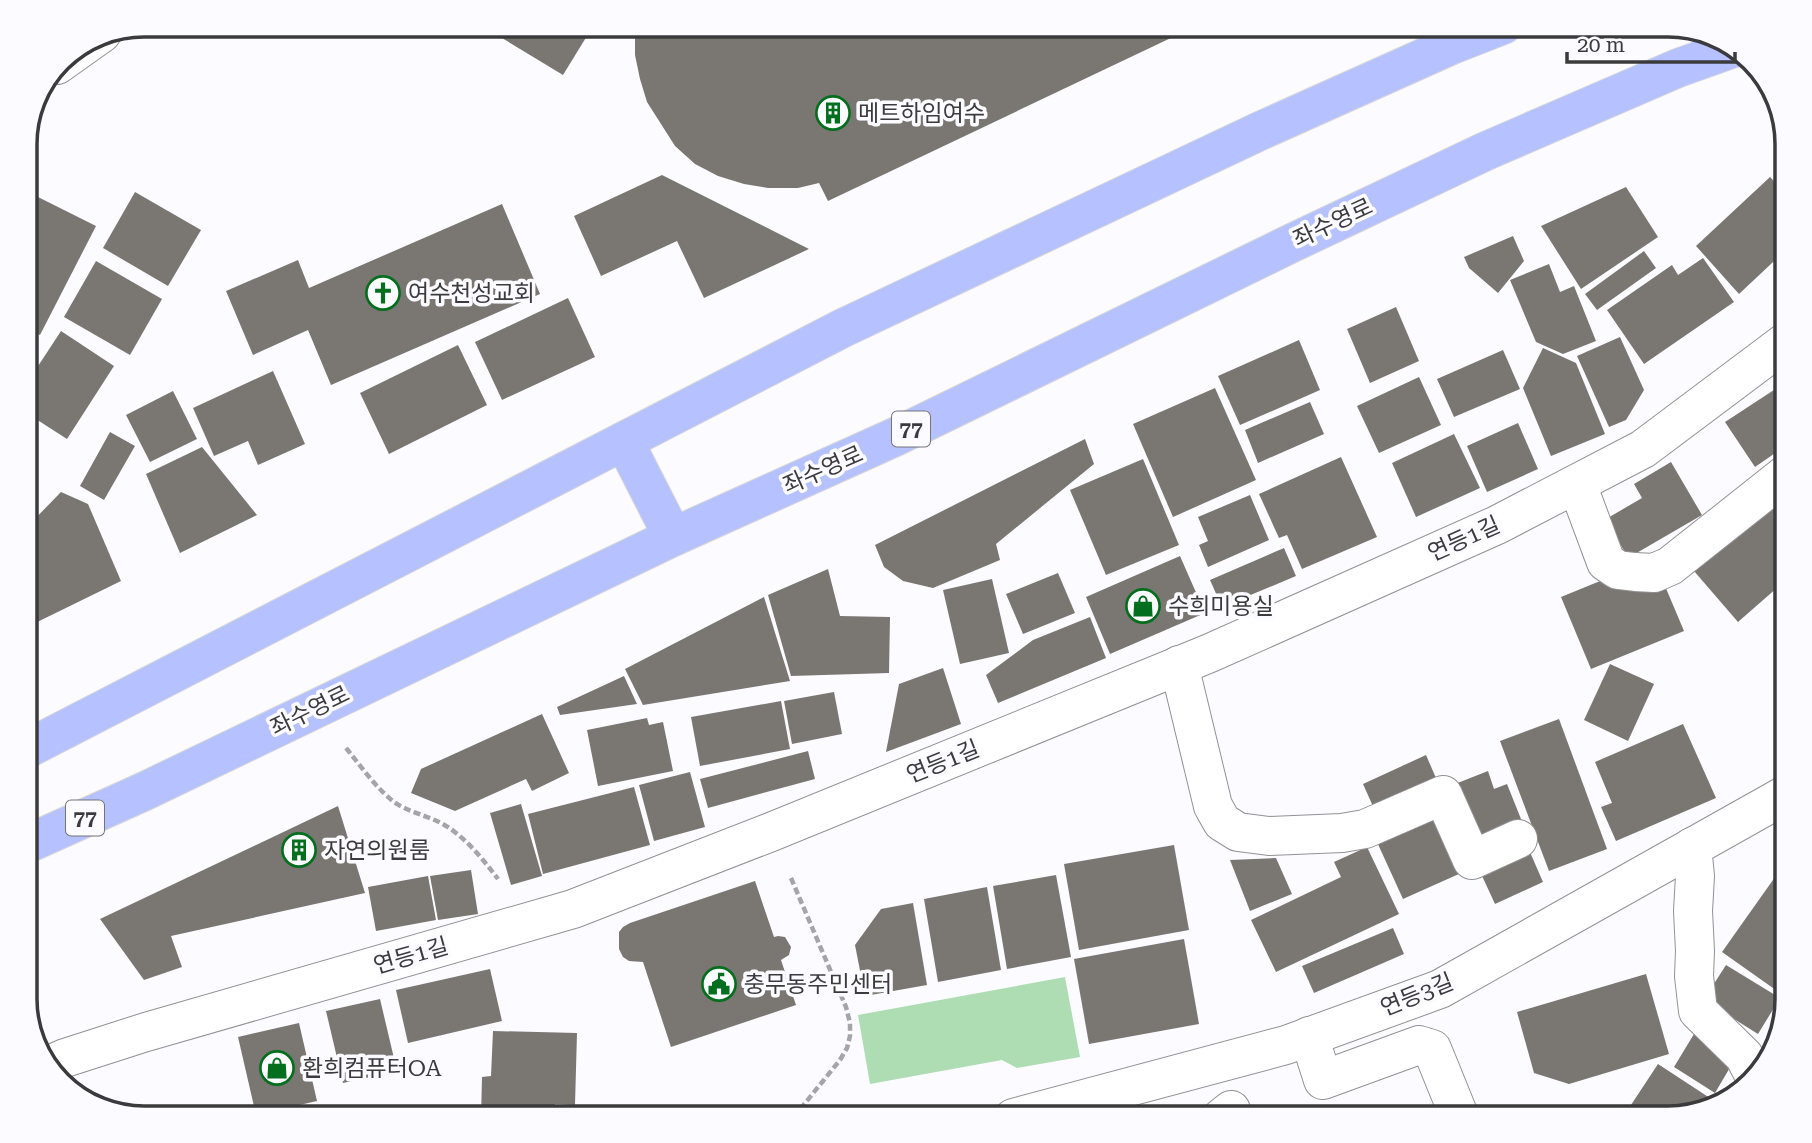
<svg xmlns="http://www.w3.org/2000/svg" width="1812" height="1143" viewBox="0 0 1812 1143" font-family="'Roboto Serif','Noto Sans KR',serif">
	<rect width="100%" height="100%" fill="#fcfbff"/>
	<path fill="#aeddb3" d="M1065 977 1080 1057 1017 1068 1002 1060 870 1084 858 1015Z"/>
	<g fill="#7a7773">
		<path d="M1194 27 828 201 819 183 798 188H768L744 184 718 176 695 164 675 146 647 102 640 79 635 55V30Z"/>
		<path d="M507 31H590L563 75 502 38Z"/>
		<path d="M662 175 809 249 704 298 677 241 601 276 574 216Z"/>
		<path d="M1770 177 1787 195V249L1739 294 1696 246Z"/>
		<path d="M1626 187 1658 237 1581 289 1541 226Z"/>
		<path d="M135 192 201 230 168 286 103 248Z"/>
		<path d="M30 193 96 226 40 335 25 328V203Z"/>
		<path d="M502 204 540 294 331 385 308 330 253 355 226 291 298 260 309 288Z"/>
		<path d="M1513 236 1524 261 1498 293 1469 268 1464 257Z"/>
		<path d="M1644 251 1656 268 1597 310 1585 294Z"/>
		<path d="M1703 258 1734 302 1644 364 1607 310 1672 265 1678 275Z"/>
		<path d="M96 261 162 299 130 355 64 317Z"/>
		<path d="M1549 264 1560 292 1574 286 1596 341 1563 354 1536 342 1510 280Z"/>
		<path d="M568 298 595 357 502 400 475 342Z"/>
		<path d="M1396 307 1419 361 1370 383 1347 329Z"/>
		<path d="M61 331 114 366 67 439 25 412V386Z"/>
		<path d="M1620 337 1644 390 1626 420 1609 427 1577 356Z"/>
		<path d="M1299 340 1320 390 1240 425 1218 376Z"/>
		<path d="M458 345 487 405 389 454 360 393Z"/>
		<path d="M1543 348 1576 363 1605 434 1551 456 1523 388Z"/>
		<path d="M1503 350 1520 389 1454 417 1437 379Z"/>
		<path d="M273 371 305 444 258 465 248 441 214 456 193 408Z"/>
		<path d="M1419 377 1441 425 1379 453 1357 406Z"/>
		<path d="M1783 384 1787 391V445L1755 467 1725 422Z"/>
		<path d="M1215 388 1256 480 1173 517 1133 424Z"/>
		<path d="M173 391 197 439 150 462 126 415Z"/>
		<path d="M1310 402 1324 434 1258 463 1245 430Z"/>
		<path d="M1518 423 1538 469 1487 492 1467 446Z"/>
		<path d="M110 432 135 446 104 500 80 486Z"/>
		<path d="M1454 434 1480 488 1416 517 1392 463Z"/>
		<path d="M1085 439 1094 464 996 544 1000 560 933 588 903 581 884 567 875 545Z"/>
		<path d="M202 447 257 515 180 553 146 474Z"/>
		<path d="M1341 457 1377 537 1302 569 1287 535 1279 538 1259 494Z"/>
		<path d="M1143 459 1179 545 1106 575 1070 490Z"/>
		<path d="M1671 462 1702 515 1628 558 1606 519 1642 498 1634 484Z"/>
		<path d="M61 492 88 504 121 581 25 628V529Z"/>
		<path d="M1250 495 1269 540 1208 567 1199 545 1208 541 1198 517Z"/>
		<path d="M1773 503 1787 520V579L1738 622 1694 571Z"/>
		<path d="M1284 548 1296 576 1222 607 1210 580Z"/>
		<path d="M1180 556 1205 613 1110 654 1086 597Z"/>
		<path d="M828 569 840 616 890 617 889 673 791 676 768 595Z"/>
		<path d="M1058 573 1075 613 1023 634 1006 594Z"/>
		<path d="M992 579 1009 653 960 664 943 590Z"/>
		<path d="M1605 579 1665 586 1684 631 1591 669 1561 597Z"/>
		<path d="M764 597 790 681 643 705 625 669Z"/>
		<path d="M1090 617 1106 658 998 703 986 675 1033 640Z"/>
		<path d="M1610 664 1654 684 1628 741 1584 720Z"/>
		<path d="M943 668 961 724 886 752 899 684Z"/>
		<path d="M624 676 637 704 560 715 557 707Z"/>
		<path d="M834 692 842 734 792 744 784 701Z"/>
		<path d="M781 701 790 749 700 766 691 717Z"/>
		<path d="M542 714 569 773 532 791 526 779 455 811 411 793 421 769Z"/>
		<path d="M647 718 649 725 663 722 673 771 598 786 587 730Z"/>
		<path d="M1559 719 1607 849 1549 871 1500 741Z"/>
		<path d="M1683 724 1716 798 1616 841 1601 807 1612 803 1595 762Z"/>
		<path d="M808 751 815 779 708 808 700 779Z"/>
		<path d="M1426 755 1439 785 1376 813 1363 784Z"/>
		<path d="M1488 771 1494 789 1507 784 1525 829 1474 849 1450 786Z"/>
		<path d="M690 772 705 827 654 841 639 785Z"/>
		<path d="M634 787 650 845 543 874 528 814Z"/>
		<path d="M521 804 542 876 511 885 490 813Z"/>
		<path d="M338 806 365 893 171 936 182 967 144 980 100 919Z"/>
		<path d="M1445 812 1470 869 1403 899 1377 842Z"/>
		<path d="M1526 843 1543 882 1495 904 1477 865Z"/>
		<path d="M1174 845 1189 930 1079 950 1064 864Z"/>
		<path d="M1367 847 1399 914 1276 972 1251 920 1341 877 1334 862Z"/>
		<path d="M1276 858 1292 894 1250 911 1230 860Z"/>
		<path d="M1785 863 1787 865V988L1783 995 1722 952Z"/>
		<path d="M471 870 478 914 438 920 430 876Z"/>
		<path d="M1056 875 1071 957 1007 969 993 886Z"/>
		<path d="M428 876 436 920 376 931 368 887Z"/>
		<path d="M755 881 774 937 778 936 785 937 791 947 789 955 781 960 796 1005 671 1047 643 962 629 961 623 957 619 949V932L623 927 630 923Z"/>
		<path d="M987 887 1001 970 938 982 924 899Z"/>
		<path d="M913 903 927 985 865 996 855 945 881 909Z"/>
		<path d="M1393 928 1404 954 1314 993 1302 966Z"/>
		<path d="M1184 939 1199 1024 1089 1044 1074 959Z"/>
		<path d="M1726 965 1780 998 1758 1034 1715 1007 1710 990Z"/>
		<path d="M490 969 502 1021 408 1043 396 990Z"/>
		<path d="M1646 974 1669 1054 1569 1084 1534 1073 1517 1012Z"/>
		<path d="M380 999 397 1071 343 1083 326 1011Z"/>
		<path d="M299 1023 317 1101 256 1115 238 1037Z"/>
		<path d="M493 1031 577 1033 575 1105 555 1104V1118H481L482 1077 491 1076Z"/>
		<path d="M1694 1034 1735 1059 1715 1093 1674 1067Z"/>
		<path d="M1658 1064 1716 1102 1713 1107 1669 1118H1631L1629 1108Z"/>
		<path d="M1446 1105 1450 1118H1397Z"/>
	</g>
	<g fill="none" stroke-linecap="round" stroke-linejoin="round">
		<g stroke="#929195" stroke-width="40">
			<g id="minor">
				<path d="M57 65 102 33"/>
				<path d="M1577 484 1606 562 1618 570 1635 572 1654 573 1670 566 1785 475"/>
				<path d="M1179 665 1213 806 1222 822 1238 832 1269 836 1342 833 1365 829 1443 795 1472 860 1518 839"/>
				<path d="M1692 847 1695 876 1693 911 1695 951 1694 976 1698 1011 1744 1056 1755 1077"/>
				<path d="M1309 1036 1323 1080 1419 1045 1432 1049 1460 1118"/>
				<path d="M47 1066 65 1058 146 1032 573 909 771 832 1210 653 1497 525 1643 449 1787 341"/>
				<path d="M1013 1118 1286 1045 1440 989 1787 794"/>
				<path d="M1221 1118 1231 1110"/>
			</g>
		</g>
		<g stroke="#d8d8d8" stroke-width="40">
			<g id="major">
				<path d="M624 441 673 537"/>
				<path d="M25 750 843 328 1260 131 1452 45 1503 25"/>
				<path d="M25 845 145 791 673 537 895 437 1292 243 1486 151 1678 68 1737 47"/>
			</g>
		</g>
		<g stroke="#a5a4a7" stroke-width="4.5" stroke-dasharray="7 3.5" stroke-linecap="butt">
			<path d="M346 748C361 766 375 787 394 802 407 811 424 815 439 822 463 834 482 858 498 879"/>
			<path d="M791 878 846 1007 850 1023V1036L847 1048 840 1060 793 1118"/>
		</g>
		<use href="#minor" stroke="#fff" stroke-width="38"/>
		<use href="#major" stroke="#b5c2ff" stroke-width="38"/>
	</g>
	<defs>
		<g id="building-ring" transform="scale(1.75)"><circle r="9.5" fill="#fcfbff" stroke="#036e1d" stroke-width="1.5"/><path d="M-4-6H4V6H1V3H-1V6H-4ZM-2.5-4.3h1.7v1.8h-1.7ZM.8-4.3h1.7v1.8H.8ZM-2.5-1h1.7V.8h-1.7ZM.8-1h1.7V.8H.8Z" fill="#036e1d"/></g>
		<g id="church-ring" transform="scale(1.75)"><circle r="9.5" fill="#fcfbff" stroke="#036e1d" stroke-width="1.5"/><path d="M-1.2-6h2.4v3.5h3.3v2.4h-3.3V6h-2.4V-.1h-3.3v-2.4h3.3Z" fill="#036e1d"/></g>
		<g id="shop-ring" transform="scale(1.75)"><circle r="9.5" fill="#fcfbff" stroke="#036e1d" stroke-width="1.5"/><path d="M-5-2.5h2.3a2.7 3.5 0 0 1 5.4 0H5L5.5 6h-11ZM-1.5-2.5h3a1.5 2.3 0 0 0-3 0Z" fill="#036e1d"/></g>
		<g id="civic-ring" transform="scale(1.75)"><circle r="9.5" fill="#fcfbff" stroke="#036e1d" stroke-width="1.5"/><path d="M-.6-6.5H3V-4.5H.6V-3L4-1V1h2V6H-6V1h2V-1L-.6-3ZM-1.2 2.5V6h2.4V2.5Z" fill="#036e1d"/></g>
	</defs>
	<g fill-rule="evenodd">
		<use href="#building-ring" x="833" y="113"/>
		<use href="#church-ring" x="383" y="293"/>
		<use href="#shop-ring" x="1143" y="606"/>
		<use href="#building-ring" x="299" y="850"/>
		<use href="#civic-ring" x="719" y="984"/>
		<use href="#shop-ring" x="277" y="1068"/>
	</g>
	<g text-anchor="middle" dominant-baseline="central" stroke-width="7" stroke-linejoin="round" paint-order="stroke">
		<g fill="#fcfbff" stroke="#757577" stroke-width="2">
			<rect x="892" y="411.5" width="38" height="35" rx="5"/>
			<rect x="66" y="800.5" width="38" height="35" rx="5"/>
		</g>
		<g font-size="21" font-weight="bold" fill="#3b3b3d">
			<text x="911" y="429">77</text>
			<text x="85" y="818">77</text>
		</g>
		<g font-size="23" fill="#3b3b3d" stroke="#fcfbff" text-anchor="start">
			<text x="858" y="113">메트하임여수</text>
			<text x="408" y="293">여수천성교회</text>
			<text x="1168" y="606">수희미용실</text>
			<text x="324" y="850">자연의원룸</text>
			<text x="744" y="984">충무동주민센터</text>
			<text x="302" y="1068">환희컴퓨터OA</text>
		</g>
		<g font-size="23" fill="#3b3b3d" stroke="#fcfbff">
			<text transform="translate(1333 223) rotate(-25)">좌수영로</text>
			<text transform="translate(823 470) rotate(-24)">좌수영로</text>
			<text transform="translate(1464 539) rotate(-24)">연등1길</text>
			<text transform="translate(310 711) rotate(-26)">좌수영로</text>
			<text transform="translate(943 762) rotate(-22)">연등1길</text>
			<text transform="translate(411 956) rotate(-16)">연등1길</text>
			<text transform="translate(1417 995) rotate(-22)">연등3길</text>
		</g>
	</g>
	<path d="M0 0H1812V1143H0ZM144 37H1668A107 107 0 0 1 1775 144V999A107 107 0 0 1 1668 1106H144A107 107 0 0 1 37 999V144A107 107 0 0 1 144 37Z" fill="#fcfbff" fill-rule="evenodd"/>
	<path fill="none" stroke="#3b3b3d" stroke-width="3.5" d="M144 37H1668A107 107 0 0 1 1775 144V999A107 107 0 0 1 1668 1106H144A107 107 0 0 1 37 999V144A107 107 0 0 1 144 37Z"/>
	<path d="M1567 52v10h168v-10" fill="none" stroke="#3b3b3d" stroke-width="3.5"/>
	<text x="1577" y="52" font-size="21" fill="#3b3b3d" stroke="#fcfbff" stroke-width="5" paint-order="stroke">20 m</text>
</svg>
